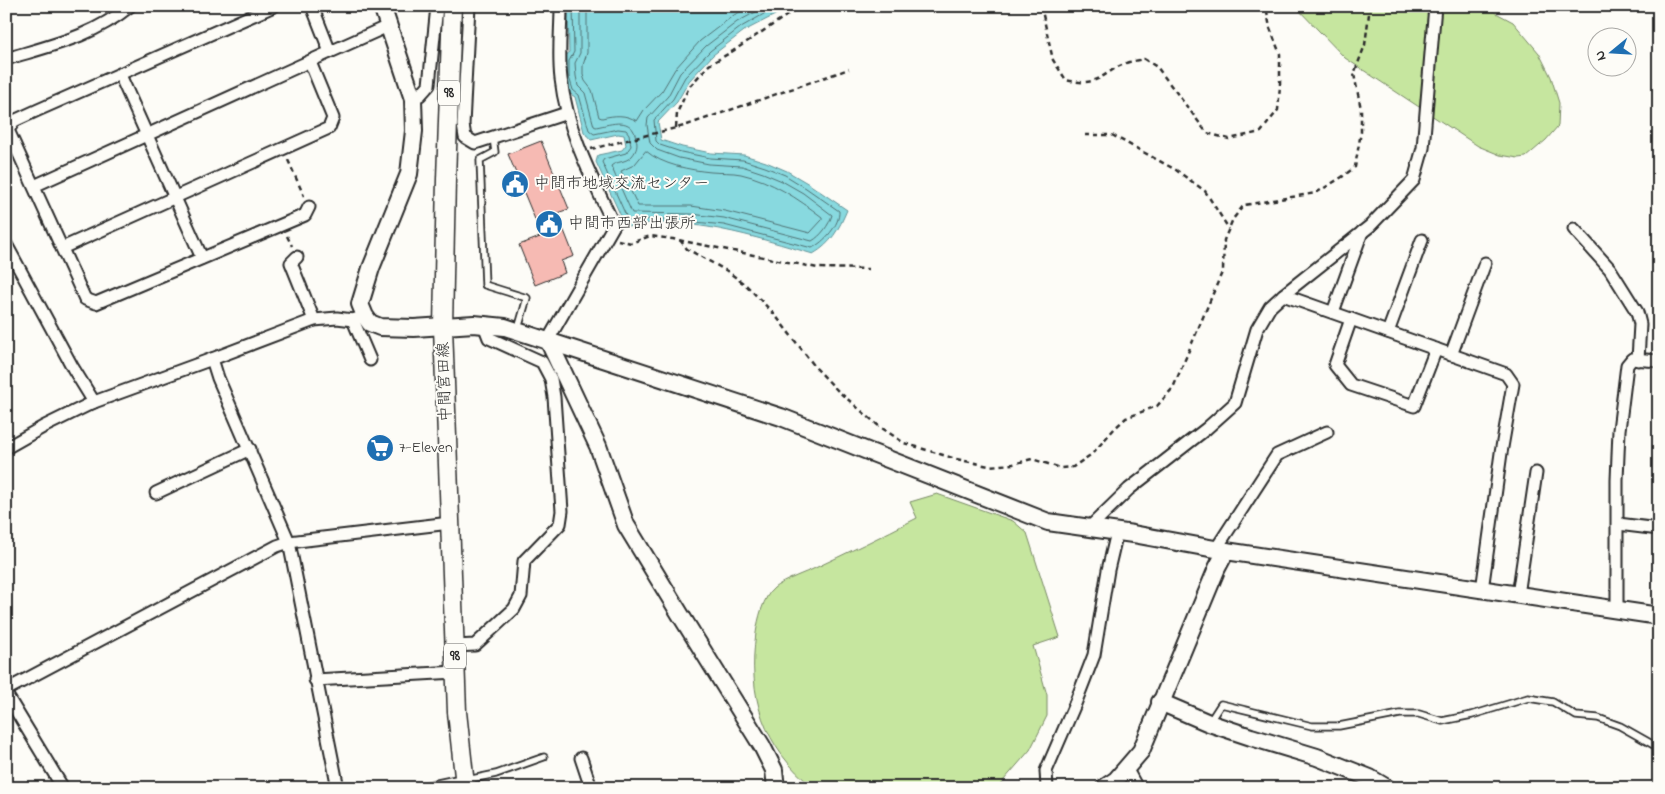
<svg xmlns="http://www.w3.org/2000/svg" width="1665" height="794" viewBox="0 0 1665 794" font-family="'Indie Flower','Klee One',sans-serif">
	<rect width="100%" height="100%" fill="#fdfcf7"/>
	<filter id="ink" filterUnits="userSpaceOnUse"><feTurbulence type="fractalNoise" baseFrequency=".02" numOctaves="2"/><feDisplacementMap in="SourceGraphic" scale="10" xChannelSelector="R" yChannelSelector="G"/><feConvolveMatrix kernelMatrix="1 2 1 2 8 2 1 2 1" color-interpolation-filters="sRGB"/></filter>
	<g filter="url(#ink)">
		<g fill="#c6e69f" stroke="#788865">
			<path d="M1295 6H1483L1513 22 1539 53 1551 77 1559 103 1558 126 1546 140 1526 157 1518 158 1500 155 1478 146 1345 58Z"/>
			<path d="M937 494 1013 521 1027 533 1060 637 1033 646 1047 695V716L1030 750 997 788H814C763 747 747 696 756 633 758 620 763 597 774 588 781 582 801 574 811 570 847 553 882 536 917 518L910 502Z"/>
		</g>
		<path fill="#88d9df" stroke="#639397" d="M568 6H786L775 15 744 31 713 55 689 81 677 102 658 122 661 140 682 147 711 153 744 155 766 162 787 171 809 184 847 210C839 229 831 244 813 254 759 238 682 213 626 227L596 162 598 155 622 150 626 145 624 135 618 134 591 140 584 132 575 97 569 93 564 78V59L569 52Z"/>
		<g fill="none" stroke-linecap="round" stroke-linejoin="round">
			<g stroke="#507173" stroke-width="1">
				<path d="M573 6 574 52 569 61V77L573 90 579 95 589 130 594 134 618 129 626 130 629 134 631 146 626 153 604 159 602 162 628 220 667 219 724 225 812 248C824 242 840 225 839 211L806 188 785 175 765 167 743 160 710 158 681 152 660 145 656 141 654 120 673 99 685 77 710 51 741 27 778 6"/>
				<path d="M580 6V53L575 63 576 76 578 86 585 93 594 126 596 127C612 124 632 116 636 138 638 145 637 150 632 156 626 163 616 161 611 166L632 213 691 214 724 218 812 241C821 236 829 225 832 215L803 193 782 181 763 173 742 166 709 164 679 158 657 150 650 143 647 125 648 118 668 96 680 73 706 46 737 22 767 6"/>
				<path d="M587 6V53L583 65V75L585 81 592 90 599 117 602 118C615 115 625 114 637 121L644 110 662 91 675 69 700 41 734 15 751 6"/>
				<path d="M646 151C662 165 690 170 711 172 721 173 732 172 741 174 772 181 797 198 822 217V220L810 233 725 211 691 206H638L621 171 634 165Z"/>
			</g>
		</g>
		<path fill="#f6bab3" stroke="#2b2b2b" d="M541 141 569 209 557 213 574 256 561 261 565 273 535 285 519 245 540 237 537 230 539 229 508 154Z"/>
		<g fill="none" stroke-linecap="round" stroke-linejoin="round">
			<g stroke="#2b2b2b" stroke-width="9">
				<g id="lane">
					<path d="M493 137 495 152 480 160 485 285 527 298 518 329"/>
					<path d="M1210 721 1221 704 1312 726H1339L1400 714H1419L1442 721 1472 715 1528 698 1553 702 1576 716 1598 718 1620 726 1659 748"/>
					<path d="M467 780 496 774 544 757"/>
				</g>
			</g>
			<g stroke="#2b2b2b" stroke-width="15">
				<g id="street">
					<path d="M274 6 38 110 14 121 8 130 85 299 96 303 305 215 309 207"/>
					<path d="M469 6 463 125 465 137 475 143 567 113"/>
					<path d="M330 52 388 26"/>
					<path d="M6 59C52 45 92 37 130 6"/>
					<path d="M120 75 202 258"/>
					<path d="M413 99 420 95 429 85 437 6"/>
					<path d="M34 186 330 52 312 6"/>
					<path d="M1574 229 1610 269 1637 312 1640 324 1638 360"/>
					<path d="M6 244 73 368 94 402"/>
					<path d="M62 248 329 128 333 118 310 62"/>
					<path d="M297 257 291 263 314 320"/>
					<path d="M1283 295 1506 374 1513 384 1501 453 1482 590"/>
					<path d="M1333 312 1362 232"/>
					<path d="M1351 319 1335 365 1351 385 1414 406 1436 349"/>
					<path d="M353 320 370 360"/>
					<path d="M1388 332 1422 240"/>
					<path d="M548 340 614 225C592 178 567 131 561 79 558 55 561 30 561 6"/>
					<path d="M1451 355 1485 263"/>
					<path d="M212 359 218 378 289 542 338 788"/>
					<path d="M6 448 43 427 94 402 212 359 314 320 337 318 353 320 365 316"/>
					<path d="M156 493 250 449"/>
					<path d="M1618 524 1659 529"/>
					<path d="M1089 528 1129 489 1206 429 1235 403 1257 329 1270 307 1283 295 1370 226 1414 180 1423 148 1435 6"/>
					<path d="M1216 549 1277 455 1327 432"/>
					<path d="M1518 595 1536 473"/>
					<path d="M1617 610V480L1619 430 1627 365 1632 359 1659 361"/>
					<path d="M455 646 475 645 514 609 521 596 524 561 560 524 562 511 554 397 551 379 542 362 489 338 484 325"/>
					<path d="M315 680 456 672"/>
					<path d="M6 690 277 546 289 542 450 523"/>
					<path d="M6 694 63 788"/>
					<path d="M581 758 591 788"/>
					<path d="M1126 768 1137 788"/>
					<path d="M427 788 465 780"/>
					<path d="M1047 788 1046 771 1075 704 1094 655 1108 570 1117 532"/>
				</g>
			</g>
			<g stroke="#2b2b2b" stroke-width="20">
				<g id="secondary">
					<path d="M382 6 413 99 414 131 409 174 371 268 360 304 365 316 370 323 380 327 414 328 474 324 505 327 781 417 1048 522 1133 534 1226 551 1659 616"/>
					<path d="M548 340 598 446 626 525 680 614 762 746 774 770 776 788"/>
					<path d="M1160 702 1209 723 1251 737 1317 757 1370 778 1387 788"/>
					<path d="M1104 788 1116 780 1141 751 1217 568 1226 551"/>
				</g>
			</g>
			<g stroke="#2b2b2b" stroke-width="21">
				<path id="primary" d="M452 6 446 179 443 327 457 712 464 776 467 788"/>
			</g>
			<g stroke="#2b2b2b" stroke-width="2.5" stroke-dasharray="5 4" stroke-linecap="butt">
				<path d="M1041 6 1053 60 1066 80C1101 88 1101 72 1129 62 1134 61 1139 60 1144 59L1157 67 1207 133 1229 139 1261 132 1278 110 1280 86V54L1270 28 1266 6"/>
				<path d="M676 128 677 113 689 87 709 65 733 51 801 6"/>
				<path d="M1085 135H1112L1176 170 1205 191 1229 229"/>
				<path d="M591 149 684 126 849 69"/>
				<path d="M288 160 304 196"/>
				<path d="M287 236 292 246"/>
				<path d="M618 240 631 243 650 236 673 239 818 268 869 269"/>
				<path d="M680 240 687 249 727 271 747 286 775 315 816 368 838 391 879 426 904 443 956 459 989 466 1013 464 1032 459 1061 468 1073 467 1092 454 1115 428 1126 418 1157 406 1173 388 1223 270 1224 240 1233 219 1244 205 1316 193 1342 177 1355 167 1361 132V109L1354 74 1365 45 1370 6"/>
			</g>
			<use href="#lane" stroke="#fdfcf7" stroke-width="5.5"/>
			<use href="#street" stroke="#fdfcf7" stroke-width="11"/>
			<use href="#secondary" stroke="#fdfcf7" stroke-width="16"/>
			<use href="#primary" stroke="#fdfcf7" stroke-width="18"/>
		</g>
	</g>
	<defs>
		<g id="civic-disc" transform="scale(1.4375)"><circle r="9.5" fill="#1f6fb2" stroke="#fdfcf7"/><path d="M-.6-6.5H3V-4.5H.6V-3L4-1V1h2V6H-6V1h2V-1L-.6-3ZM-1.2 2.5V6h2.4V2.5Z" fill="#fff"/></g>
		<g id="supermarket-disc" transform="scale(1.4375)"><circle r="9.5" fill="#1f6fb2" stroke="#fdfcf7"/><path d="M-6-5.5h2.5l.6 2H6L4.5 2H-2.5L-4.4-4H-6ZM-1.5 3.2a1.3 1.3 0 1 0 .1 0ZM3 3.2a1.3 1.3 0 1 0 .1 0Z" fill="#fff"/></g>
	</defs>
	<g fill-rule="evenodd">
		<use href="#civic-disc" x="515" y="184"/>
		<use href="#civic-disc" x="549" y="224"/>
		<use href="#supermarket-disc" x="380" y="448"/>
	</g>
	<g text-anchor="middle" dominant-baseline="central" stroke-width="4" stroke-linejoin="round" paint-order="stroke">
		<g fill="#fdfcf7" stroke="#6a6a68" stroke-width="1">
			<rect x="438" y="80.5" width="22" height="25" rx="4"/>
			<rect x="444" y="643.5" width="22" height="25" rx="4"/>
		</g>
		<g font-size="15" font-weight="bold" fill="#2b2b2b">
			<text x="449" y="93">98</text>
			<text x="455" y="656">98</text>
		</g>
		<g font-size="16" fill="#2b2b2b" stroke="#fdfcf7" text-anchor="start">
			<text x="534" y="184">中間市地域交流センター</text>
			<text x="568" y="224">中間市西部出張所</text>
			<text x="399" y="448">7-Eleven</text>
		</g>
		<g font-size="16" fill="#2b2b2b" stroke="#fdfcf7">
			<text transform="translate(445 382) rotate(-92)">中間宮田線</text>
		</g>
	</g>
	<rect width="1665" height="794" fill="none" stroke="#fdfcf7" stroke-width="25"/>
	<rect x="12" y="12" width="1640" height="769" fill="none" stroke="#2b2b2b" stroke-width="2" filter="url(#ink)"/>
	<g transform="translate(1612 52) rotate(252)"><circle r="24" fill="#fdfcf7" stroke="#a9a8a5"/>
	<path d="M0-4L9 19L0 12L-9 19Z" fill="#1f6fb2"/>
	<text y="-8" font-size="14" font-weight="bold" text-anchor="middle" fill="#2b2b2b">N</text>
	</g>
</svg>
